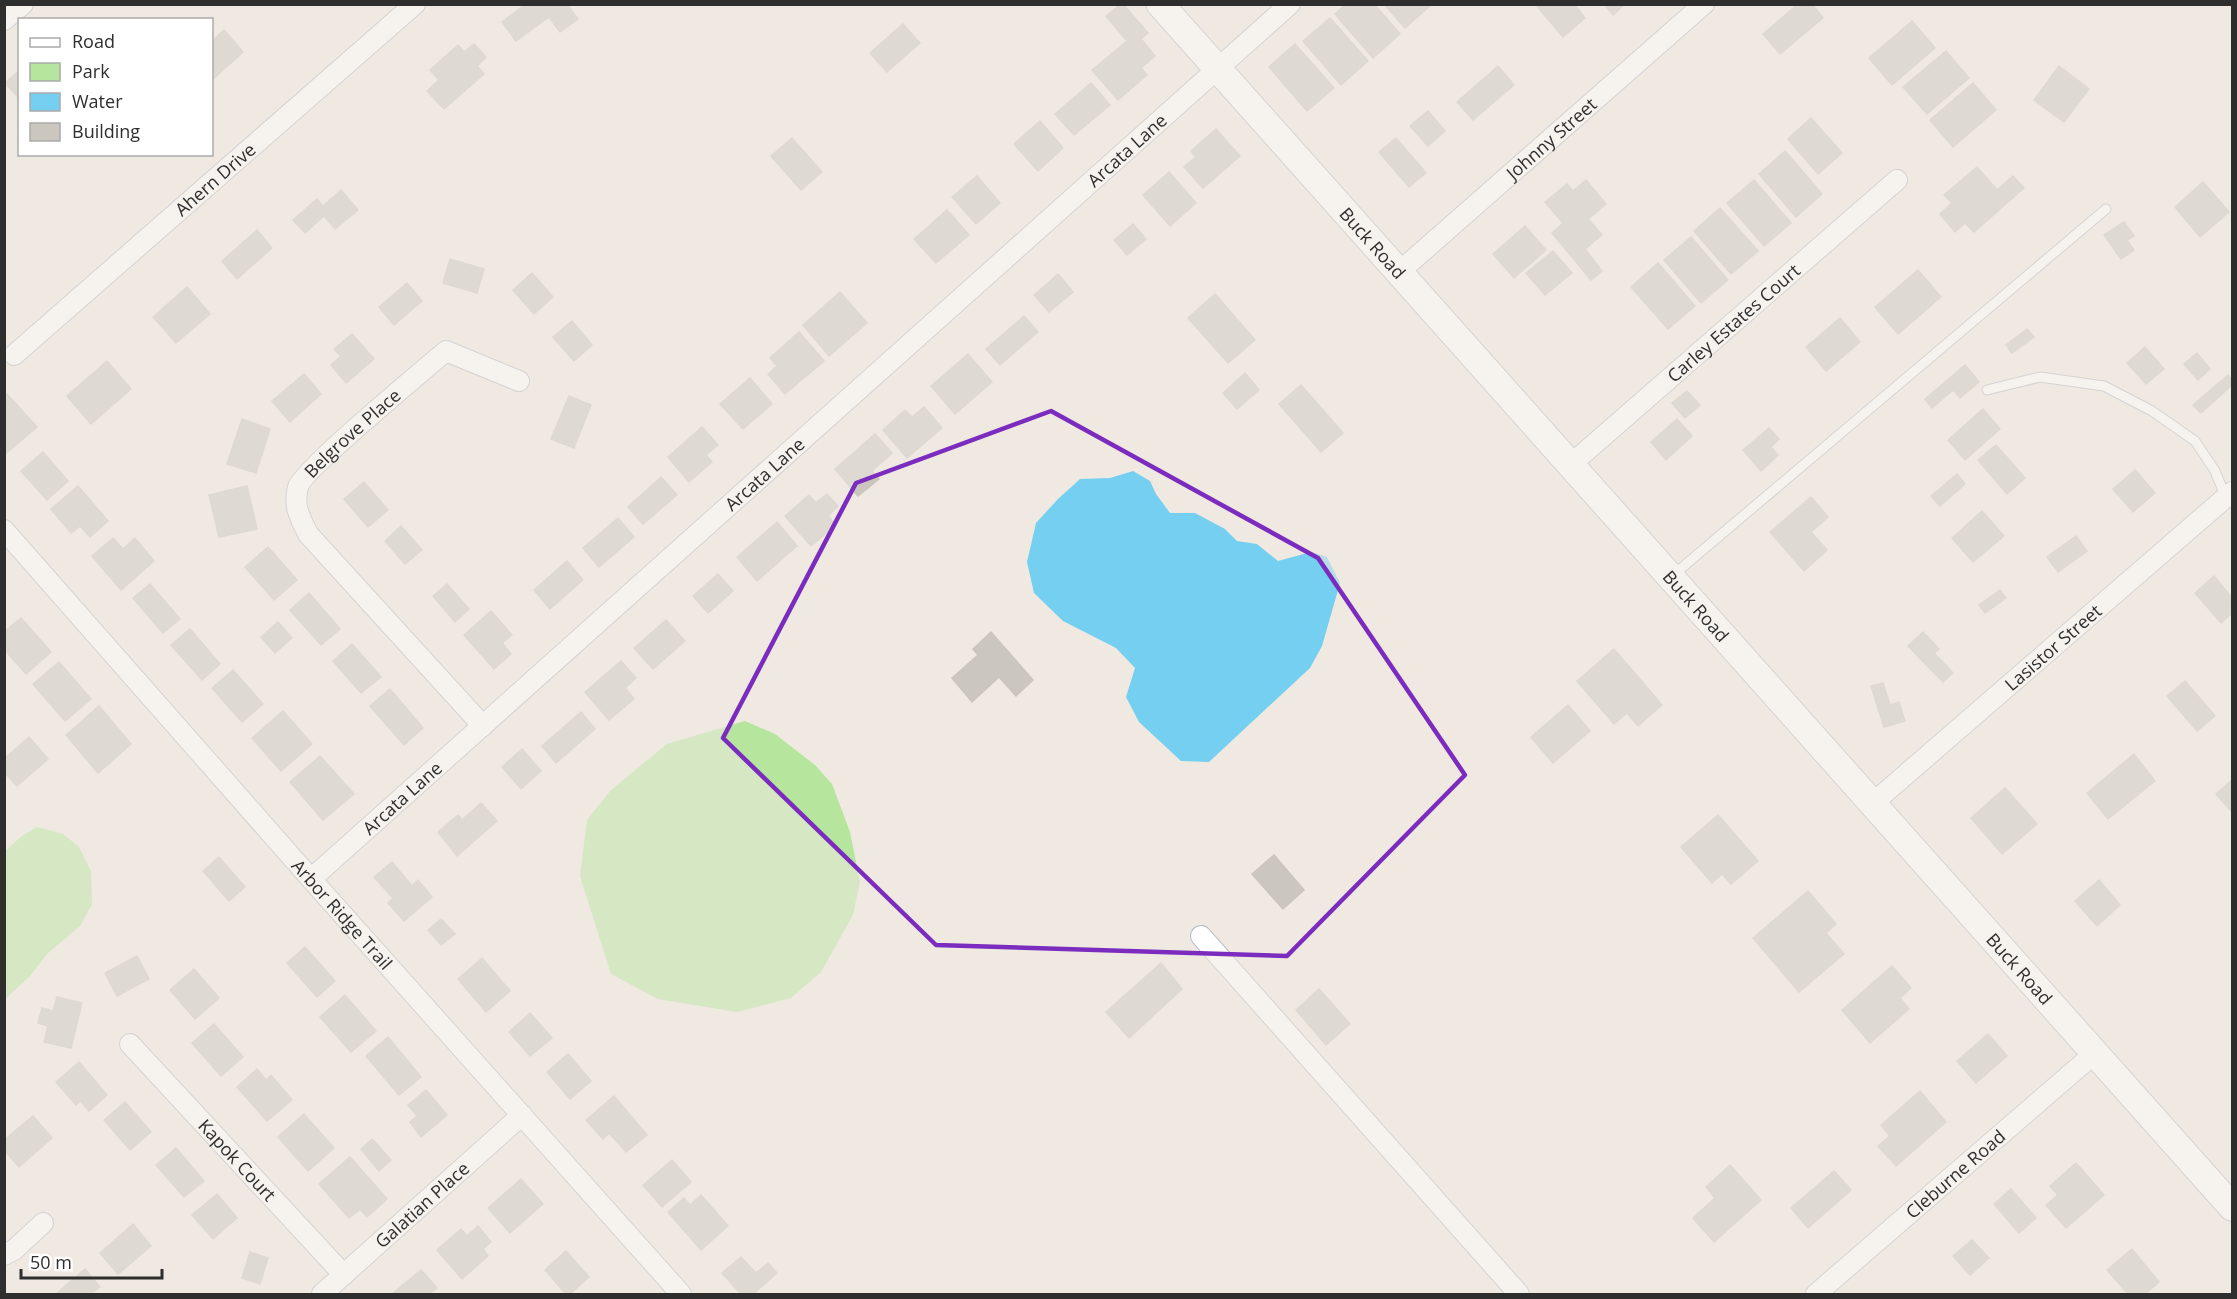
<svg xmlns="http://www.w3.org/2000/svg" width="2237" height="1299" viewBox="0 0 2237 1299" font-family="'Open Sans',sans-serif">
	<rect width="100%" height="100%" fill="#efe9e1"/>
	<g fill="#b6e59e">
		<path d="M745 721 775 734 815 765 832 784 850 832 860 882 853 915 821 972 791 998 737 1012 658 999 611 974 580 876 587 820 611 790 667 744Z"/>
		<path d="M37 827 63 834 79 847 91 871 92 904 80 926 47 954 30 976 5 999V851L22 836Z"/>
	</g>
	<path fill="#75cff0" d="M1133 471 1150 481 1156 494 1170 513H1195L1225 529 1237 541 1257 544 1278 561 1311 552 1327 557 1340 583 1322 646 1310 668 1209 762 1181 761 1139 722 1126 697 1135 668 1116 648 1063 621 1034 593 1027 562 1036 523 1058 499 1080 479 1110 478Z"/>
	<g fill="#cbc7bf" stroke="#cbc5ba" stroke-width="1.5">
		<path d="M526 4H567L578 19 560 32 549 17 516 41 502 22Z"/>
		<path d="M1121 4H1123L1148 33 1141 39 1155 56 1141 68 1147 75 1118 100 1092 70 1127 41 1106 16Z"/>
		<path d="M1346 4H1374L1400 34 1373 58 1335 14Z"/>
		<path d="M1384 4H1432L1405 28Z"/>
		<path d="M1535 4H1574L1585 18 1563 37Z"/>
		<path d="M1604 4H1625L1613 15Z"/>
		<path d="M1798 4H1812L1823 18 1780 54 1763 34Z"/>
		<path d="M1330 18 1368 61 1341 85 1303 41Z"/>
		<path d="M1912 21 1935 48 1892 85 1869 58Z"/>
		<path d="M903 24 920 43 887 72 870 53Z"/>
		<path d="M224 30 243 52 212 80V41Z"/>
		<path d="M474 44 486 57 477 66 484 74 444 109 427 91 439 80 430 70 458 45 464 52Z"/>
		<path d="M1295 44 1334 88 1307 111 1269 67Z"/>
		<path d="M1946 51 1969 78 1927 114 1903 87Z"/>
		<path d="M1498 66 1514 85 1473 120 1457 102Z"/>
		<path d="M2059 66 2089 89 2064 122 2034 100Z"/>
		<path d="M20 70V99L5 83Z"/>
		<path d="M1091 83 1110 105 1074 135 1055 114Z"/>
		<path d="M1973 83 1996 110 1953 147 1930 120Z"/>
		<path d="M1428 111 1445 131 1428 146 1410 126Z"/>
		<path d="M1811 118 1842 153 1818 174 1788 139Z"/>
		<path d="M1040 121 1063 148 1038 171 1014 144Z"/>
		<path d="M1216 129 1240 156 1203 188 1184 167 1196 157 1191 151Z"/>
		<path d="M792 138 822 172 801 190 771 156Z"/>
		<path d="M1396 138 1426 173 1409 187 1379 152Z"/>
		<path d="M1785 151 1822 194 1796 217 1759 174Z"/>
		<path d="M1977 167 1997 190 2013 176 2024 188 1974 232 1965 223 1955 232 1940 214 1952 203 1944 195Z"/>
		<path d="M1169 172 1196 203 1170 226 1143 195Z"/>
		<path d="M977 176 1000 203 976 224 952 197Z"/>
		<path d="M1586 180 1606 204 1588 219 1602 235 1585 249 1602 271 1591 280 1552 233 1563 223 1545 202 1567 184 1573 191Z"/>
		<path d="M1754 180 1791 223 1764 246 1727 203Z"/>
		<path d="M2203 182 2229 212 2200 237 2175 207Z"/>
		<path d="M341 190 358 210 335 229 324 216 305 233 293 220 317 199 323 206Z"/>
		<path d="M1720 208 1758 251 1731 274 1694 231Z"/>
		<path d="M947 210 969 235 936 263 914 239Z"/>
		<path d="M2124 222 2134 236 2127 240 2134 250 2121 259 2104 235Z"/>
		<path d="M1133 224 1146 239 1127 255 1114 240Z"/>
		<path d="M1525 226 1546 250 1514 278 1493 254Z"/>
		<path d="M257 230 272 248 237 279 222 261Z"/>
		<path d="M1691 237 1728 280 1701 303 1664 260Z"/>
		<path d="M1553 251 1572 273 1545 295 1526 273Z"/>
		<path d="M450 259 484 269 477 293 443 283Z"/>
		<path d="M1658 263 1695 306 1668 329 1631 287Z"/>
		<path d="M1918 270 1941 297 1898 334 1875 307Z"/>
		<path d="M532 273 553 297 534 314 513 290Z"/>
		<path d="M1058 274 1073 292 1049 312 1034 295Z"/>
		<path d="M407 283 422 301 394 325 379 307Z"/>
		<path d="M187 287 210 314 176 343 153 317Z"/>
		<path d="M840 292 867 323 829 356 803 325Z"/>
		<path d="M1215 294 1255 340 1228 363 1188 318Z"/>
		<path d="M1024 316 1038 332 1000 365 986 349Z"/>
		<path d="M1840 318 1860 342 1826 371 1806 347Z"/>
		<path d="M572 321 592 345 574 361 553 337Z"/>
		<path d="M2027 329 2034 337 2012 353 2006 345Z"/>
		<path d="M799 332 824 361 785 394 768 374 777 366 770 358Z"/>
		<path d="M352 334 374 359 346 383 331 365 341 356 334 349Z"/>
		<path d="M2145 347 2164 369 2146 384 2127 363Z"/>
		<path d="M2197 353 2210 369 2198 380 2184 364Z"/>
		<path d="M968 354 992 382 955 414 931 386Z"/>
		<path d="M107 361 131 389 91 424 67 396Z"/>
		<path d="M1965 365 1979 382 1960 398 1953 390 1932 408 1925 399Z"/>
		<path d="M1245 373 1259 390 1237 409 1223 393Z"/>
		<path d="M304 374 321 394 290 422 272 401Z"/>
		<path d="M2228 375 2232 380V385L2201 413 2193 405Z"/>
		<path d="M750 378 772 404 743 429 720 404Z"/>
		<path d="M1301 385 1343 433 1321 452 1279 404Z"/>
		<path d="M1687 391 1700 405 1685 418 1672 403Z"/>
		<path d="M7 394 37 427 4 455V396Z"/>
		<path d="M569 396 591 405 574 448 551 439Z"/>
		<path d="M924 407 942 428 907 458 883 430 905 410 912 417Z"/>
		<path d="M1983 409 2000 429 1965 460 1948 440Z"/>
		<path d="M242 419 270 429 256 473 227 464Z"/>
		<path d="M1677 419 1692 436 1666 460 1651 442Z"/>
		<path d="M702 427 718 445 706 455 712 462 689 482 668 457Z"/>
		<path d="M1769 428 1779 439 1771 447 1778 455 1761 471 1743 450Z"/>
		<path d="M875 434 892 453 872 471 879 479 858 496 835 469Z"/>
		<path d="M1996 445 2025 478 2007 494 1978 460Z"/>
		<path d="M43 452 68 481 47 500 21 471Z"/>
		<path d="M2135 470 2155 493 2133 512 2113 489Z"/>
		<path d="M1957 474 1965 484 1940 506 1931 496Z"/>
		<path d="M661 477 677 495 643 524 628 507Z"/>
		<path d="M364 482 388 510 368 527 344 499Z"/>
		<path d="M78 486 108 521 90 537 80 526 71 533 51 509Z"/>
		<path d="M247 486 257 529 219 537 209 495Z"/>
		<path d="M827 494 838 506 828 516 836 525 811 546 785 516 809 495 816 503Z"/>
		<path d="M1811 497 1828 517 1811 532 1827 550 1804 571 1770 532Z"/>
		<path d="M1982 511 2004 536 1973 562 1952 538Z"/>
		<path d="M618 518 634 537 599 567 583 548Z"/>
		<path d="M777 522 797 546 757 581 737 557Z"/>
		<path d="M401 526 422 550 405 564 385 541Z"/>
		<path d="M2076 536 2087 551 2058 572 2047 557Z"/>
		<path d="M113 538 123 549 135 538 154 561 121 590 92 556Z"/>
		<path d="M268 547 297 580 274 600 245 567Z"/>
		<path d="M567 561 583 580 550 609 534 590Z"/>
		<path d="M718 574 733 591 708 613 693 596Z"/>
		<path d="M2214 576 2232 598V613L2221 623 2195 593Z"/>
		<path d="M150 584 180 619 163 633 133 598Z"/>
		<path d="M447 584 469 609 455 622 433 596Z"/>
		<path d="M2000 590 2006 598 1985 613 1979 605Z"/>
		<path d="M309 593 340 629 321 645 290 610Z"/>
		<path d="M491 611 512 635 502 643 511 654 494 669 464 635Z"/>
		<path d="M21 618 51 652 26 674 4 649V632Z"/>
		<path d="M666 620 685 641 653 669 634 648Z"/>
		<path d="M278 622 292 638 275 653 261 637Z"/>
		<path d="M190 629 220 664 202 680 171 645Z"/>
		<path d="M991 632 1033 680 1016 696 999 677 972 702 952 678 978 655 973 649Z"/>
		<path d="M1923 632 1939 649 1934 653 1953 673 1943 682 1908 646Z"/>
		<path d="M352 644 381 677 361 693 333 661Z"/>
		<path d="M1614 649 1662 705 1638 726 1627 713 1614 724 1577 681Z"/>
		<path d="M621 661 636 678 625 688 634 699 609 720 585 692Z"/>
		<path d="M59 662 91 699 65 721 33 684Z"/>
		<path d="M233 670 263 704 242 722 212 688Z"/>
		<path d="M2185 681 2215 716 2197 731 2167 696Z"/>
		<path d="M1883 683 1890 705 1899 702 1905 721 1884 727 1871 686Z"/>
		<path d="M390 689 423 728 404 745 370 706Z"/>
		<path d="M1568 705 1590 731 1553 763 1531 737Z"/>
		<path d="M99 706 131 744 98 773 66 735Z"/>
		<path d="M283 711 312 744 281 771 252 738Z"/>
		<path d="M581 712 595 729 556 763 542 746Z"/>
		<path d="M29 737 48 759 17 786 4 772V759Z"/>
		<path d="M522 749 541 771 521 789 502 767Z"/>
		<path d="M2134 754 2155 781 2108 819 2087 793Z"/>
		<path d="M320 756 354 794 323 820 290 782Z"/>
		<path d="M2232 780V812L2216 794Z"/>
		<path d="M2005 788 2037 824 2002 854 1971 818Z"/>
		<path d="M481 803 497 821 457 856 438 832 458 815 462 820Z"/>
		<path d="M1718 815 1758 861 1731 884 1722 874 1712 883 1681 847Z"/>
		<path d="M1274 855 1304 890 1283 909 1252 874Z"/>
		<path d="M219 857 245 887 229 901 203 871Z"/>
		<path d="M392 862 412 886 418 880 432 897 404 921 388 903 393 898 374 877Z"/>
		<path d="M2099 880 2120 905 2097 926 2075 901Z"/>
		<path d="M1808 891 1836 924 1826 933 1844 954 1799 992 1753 938Z"/>
		<path d="M441 919 455 934 441 945 428 930Z"/>
		<path d="M305 947 335 981 317 997 287 963Z"/>
		<path d="M137 956 149 979 117 996 105 973Z"/>
		<path d="M482 958 510 991 486 1012 458 979Z"/>
		<path d="M1161 963 1182 989 1129 1038 1106 1012Z"/>
		<path d="M1892 966 1911 988 1900 998 1909 1009 1870 1043 1842 1010Z"/>
		<path d="M194 969 219 998 195 1019 170 990Z"/>
		<path d="M1319 989 1350 1024 1326 1045 1296 1010Z"/>
		<path d="M345 995 376 1031 351 1052 320 1017Z"/>
		<path d="M57 997 82 1003 71 1048 44 1042 48 1026 38 1023 42 1008 53 1011Z"/>
		<path d="M530 1013 552 1038 530 1056 509 1032Z"/>
		<path d="M214 1024 243 1057 221 1076 192 1043Z"/>
		<path d="M1988 1034 2007 1056 1976 1083 1957 1061Z"/>
		<path d="M388 1037 421 1077 399 1095 366 1056Z"/>
		<path d="M568 1054 591 1081 570 1099 547 1072Z"/>
		<path d="M79 1062 107 1095 89 1111 80 1101 76 1105 56 1082Z"/>
		<path d="M257 1069 266 1080 271 1075 292 1100 267 1121 237 1087Z"/>
		<path d="M426 1090 447 1115 421 1137 410 1122 417 1116 408 1105Z"/>
		<path d="M1920 1091 1946 1122 1896 1166 1878 1146 1890 1136 1881 1125Z"/>
		<path d="M614 1096 647 1135 626 1152 609 1133 603 1139 586 1120Z"/>
		<path d="M125 1102 151 1132 130 1150 104 1120Z"/>
		<path d="M304 1114 334 1148 308 1171 278 1137Z"/>
		<path d="M33 1116 52 1138 19 1167 4 1150V1140Z"/>
		<path d="M372 1139 391 1160 379 1171 361 1149Z"/>
		<path d="M176 1148 204 1181 184 1197 156 1165Z"/>
		<path d="M350 1157 387 1199 367 1217 360 1209 349 1218 319 1184Z"/>
		<path d="M672 1160 691 1182 662 1207 643 1185Z"/>
		<path d="M2076 1163 2104 1195 2066 1228 2046 1205 2058 1195 2050 1186Z"/>
		<path d="M1730 1165 1761 1200 1714 1242 1693 1218 1715 1198 1706 1187Z"/>
		<path d="M1834 1171 1851 1190 1808 1228 1791 1208Z"/>
		<path d="M521 1179 543 1204 510 1233 488 1208Z"/>
		<path d="M2011 1189 2036 1218 2019 1233 1994 1204Z"/>
		<path d="M217 1194 237 1218 213 1239 192 1215Z"/>
		<path d="M701 1195 728 1226 701 1250 668 1212 684 1198 690 1205Z"/>
		<path d="M133 1224 151 1246 118 1274 100 1253Z"/>
		<path d="M478 1226 491 1242 483 1249 488 1256 462 1279 437 1250 461 1229 467 1236Z"/>
		<path d="M1972 1240 1989 1258 1970 1275 1953 1256Z"/>
		<path d="M2132 1249 2159 1282 2145 1294H2128L2107 1270Z"/>
		<path d="M566 1251 589 1277 570 1294H566L545 1270Z"/>
		<path d="M250 1252 268 1258 260 1284 242 1278Z"/>
		<path d="M741 1257 756 1273 768 1263 777 1273 753 1294H741L722 1273Z"/>
		<path d="M85 1269 100 1287 90 1294H56Z"/>
		<path d="M421 1270 437 1288 429 1294H392Z"/>
	</g>
	<g fill="none" stroke-linecap="round" stroke-linejoin="round">
		<g stroke="#b4b7c1" stroke-width="11">
			<g id="lane">
				<path d="M1987 390 2040 377 2104 386 2152 411 2195 441 2215 471 2226 498"/>
				<path d="M1672 576 2106 209"/>
			</g>
		</g>
		<g stroke="#b4b7c1" stroke-width="22">
			<g id="street">
				<path d="M4 20 23 4"/>
				<path id="s1" d="M1398 273 1704 4"/>
				<path id="s2" d="M14 355 415 4"/>
				<path id="s3" d="M1569 466 1897 180"/>
				<path id="s4" d="M4 530 311 879 681 1294"/>
				<path id="s5" d="M483 726 308 534C300 518 293 506 298 487 302 471 425 369 446 351L519 381"/>
				<path id="s6" d="M1873 803 2232 492"/>
				<path id="s7" d="M311 879 1290 4"/>
				<path d="M1201 936 1519 1294"/>
				<path id="s8" d="M130 1044 344 1275"/>
				<path d="M4 1255 14 1250 43 1223"/>
				<path id="s9" d="M322 1294 522 1115"/>
				<path id="s10" d="M1816 1294 2095 1053"/>
			</g>
		</g>
		<g stroke="#b4b7c1" stroke-width="29">
			<g id="secondary">
				<path id="s11" d="M1160 4 2232 1207"/>
			</g>
		</g>
		<use href="#lane" stroke="#fff" stroke-width="9"/>
		<use href="#street" stroke="#fff" stroke-width="20"/>
		<use href="#secondary" stroke="#fff" stroke-width="27"/>
	</g>
	<path d="M0 0H2237V1299H0ZM1051 411 1318 558 1465 775 1287 956 936 945 723 738 856 483Z" fill="#efe9e1" fill-opacity=".55" fill-rule="evenodd"/>
	<path fill="none" stroke="#7b2cbf" stroke-width="4.5" stroke-linejoin="round" d="M1051 411 1318 558 1465 775 1287 956 936 945 723 738 856 483Z"/>
	<g text-anchor="middle" dominant-baseline="central" stroke-width="4.5" stroke-linejoin="round" paint-order="stroke">
		<g font-size="18" fill="#2e2e2e" stroke="#fff">
			<text stroke="none"><textPath href="#s1" startOffset="204">Johnny Street</textPath></text>
			<text stroke="none"><textPath href="#s7" startOffset="1094">Arcata Lane</textPath></text>
			<text stroke="none"><textPath href="#s2" startOffset="267">Ahern Drive</textPath></text>
			<text stroke="none"><textPath href="#s11" startOffset="320">Buck Road</textPath></text>
			<text stroke="none"><textPath href="#s3" startOffset="218">Carley Estates Court</textPath></text>
			<text stroke="none"><textPath href="#s5" startOffset="386">Belgrove Place</textPath></text>
			<text stroke="none"><textPath href="#s7" startOffset="608">Arcata Lane</textPath></text>
			<text stroke="none"><textPath href="#s11" startOffset="806">Buck Road</textPath></text>
			<text stroke="none"><textPath href="#s6" startOffset="238">Lasistor Street</textPath></text>
			<text stroke="none"><textPath href="#s7" startOffset="122">Arcata Lane</textPath></text>
			<text stroke="none"><textPath href="#s4" startOffset="512">Arbor Ridge Trail</textPath></text>
			<text stroke="none"><textPath href="#s11" startOffset="1292">Buck Road</textPath></text>
			<text stroke="none"><textPath href="#s8" startOffset="158">Kapok Court</textPath></text>
			<text stroke="none"><textPath href="#s10" startOffset="184">Cleburne Road</textPath></text>
			<text stroke="none"><textPath href="#s9" startOffset="134">Galatian Place</textPath></text>
		</g>
	</g>
	<rect width="2237" height="1299" fill="none" stroke="#2e2e2e" stroke-width="12"/>
	<rect x="18" y="18" width="195" height="138" fill="#ffffff" stroke="#ababab" stroke-width="1.5"/>
	<rect x="30" y="38" width="30" height="9" fill="#ffffff" stroke="#ababab" stroke-width="1.5"/>
	<text x="72" y="48" font-size="18" fill="#2e2e2e">Road</text>
	<rect x="30" y="63" width="30" height="18" fill="#b6e59e" stroke="#ababab" stroke-width="1.5"/>
	<text x="72" y="78" font-size="18" fill="#2e2e2e">Park</text>
	<rect x="30" y="93" width="30" height="18" fill="#75cff0" stroke="#ababab" stroke-width="1.5"/>
	<text x="72" y="108" font-size="18" fill="#2e2e2e">Water</text>
	<rect x="30" y="123" width="30" height="18" fill="#cbc7bf" stroke="#ababab" stroke-width="1.5"/>
	<text x="72" y="138" font-size="18" fill="#2e2e2e">Building</text>
	<path d="M21 1269v9h141v-9" fill="none" stroke="#2e2e2e" stroke-width="3"/>
	<text x="30" y="1269" font-size="18" fill="#2e2e2e" stroke="#ffffff" stroke-width="4.5" paint-order="stroke">50 m</text>
</svg>
